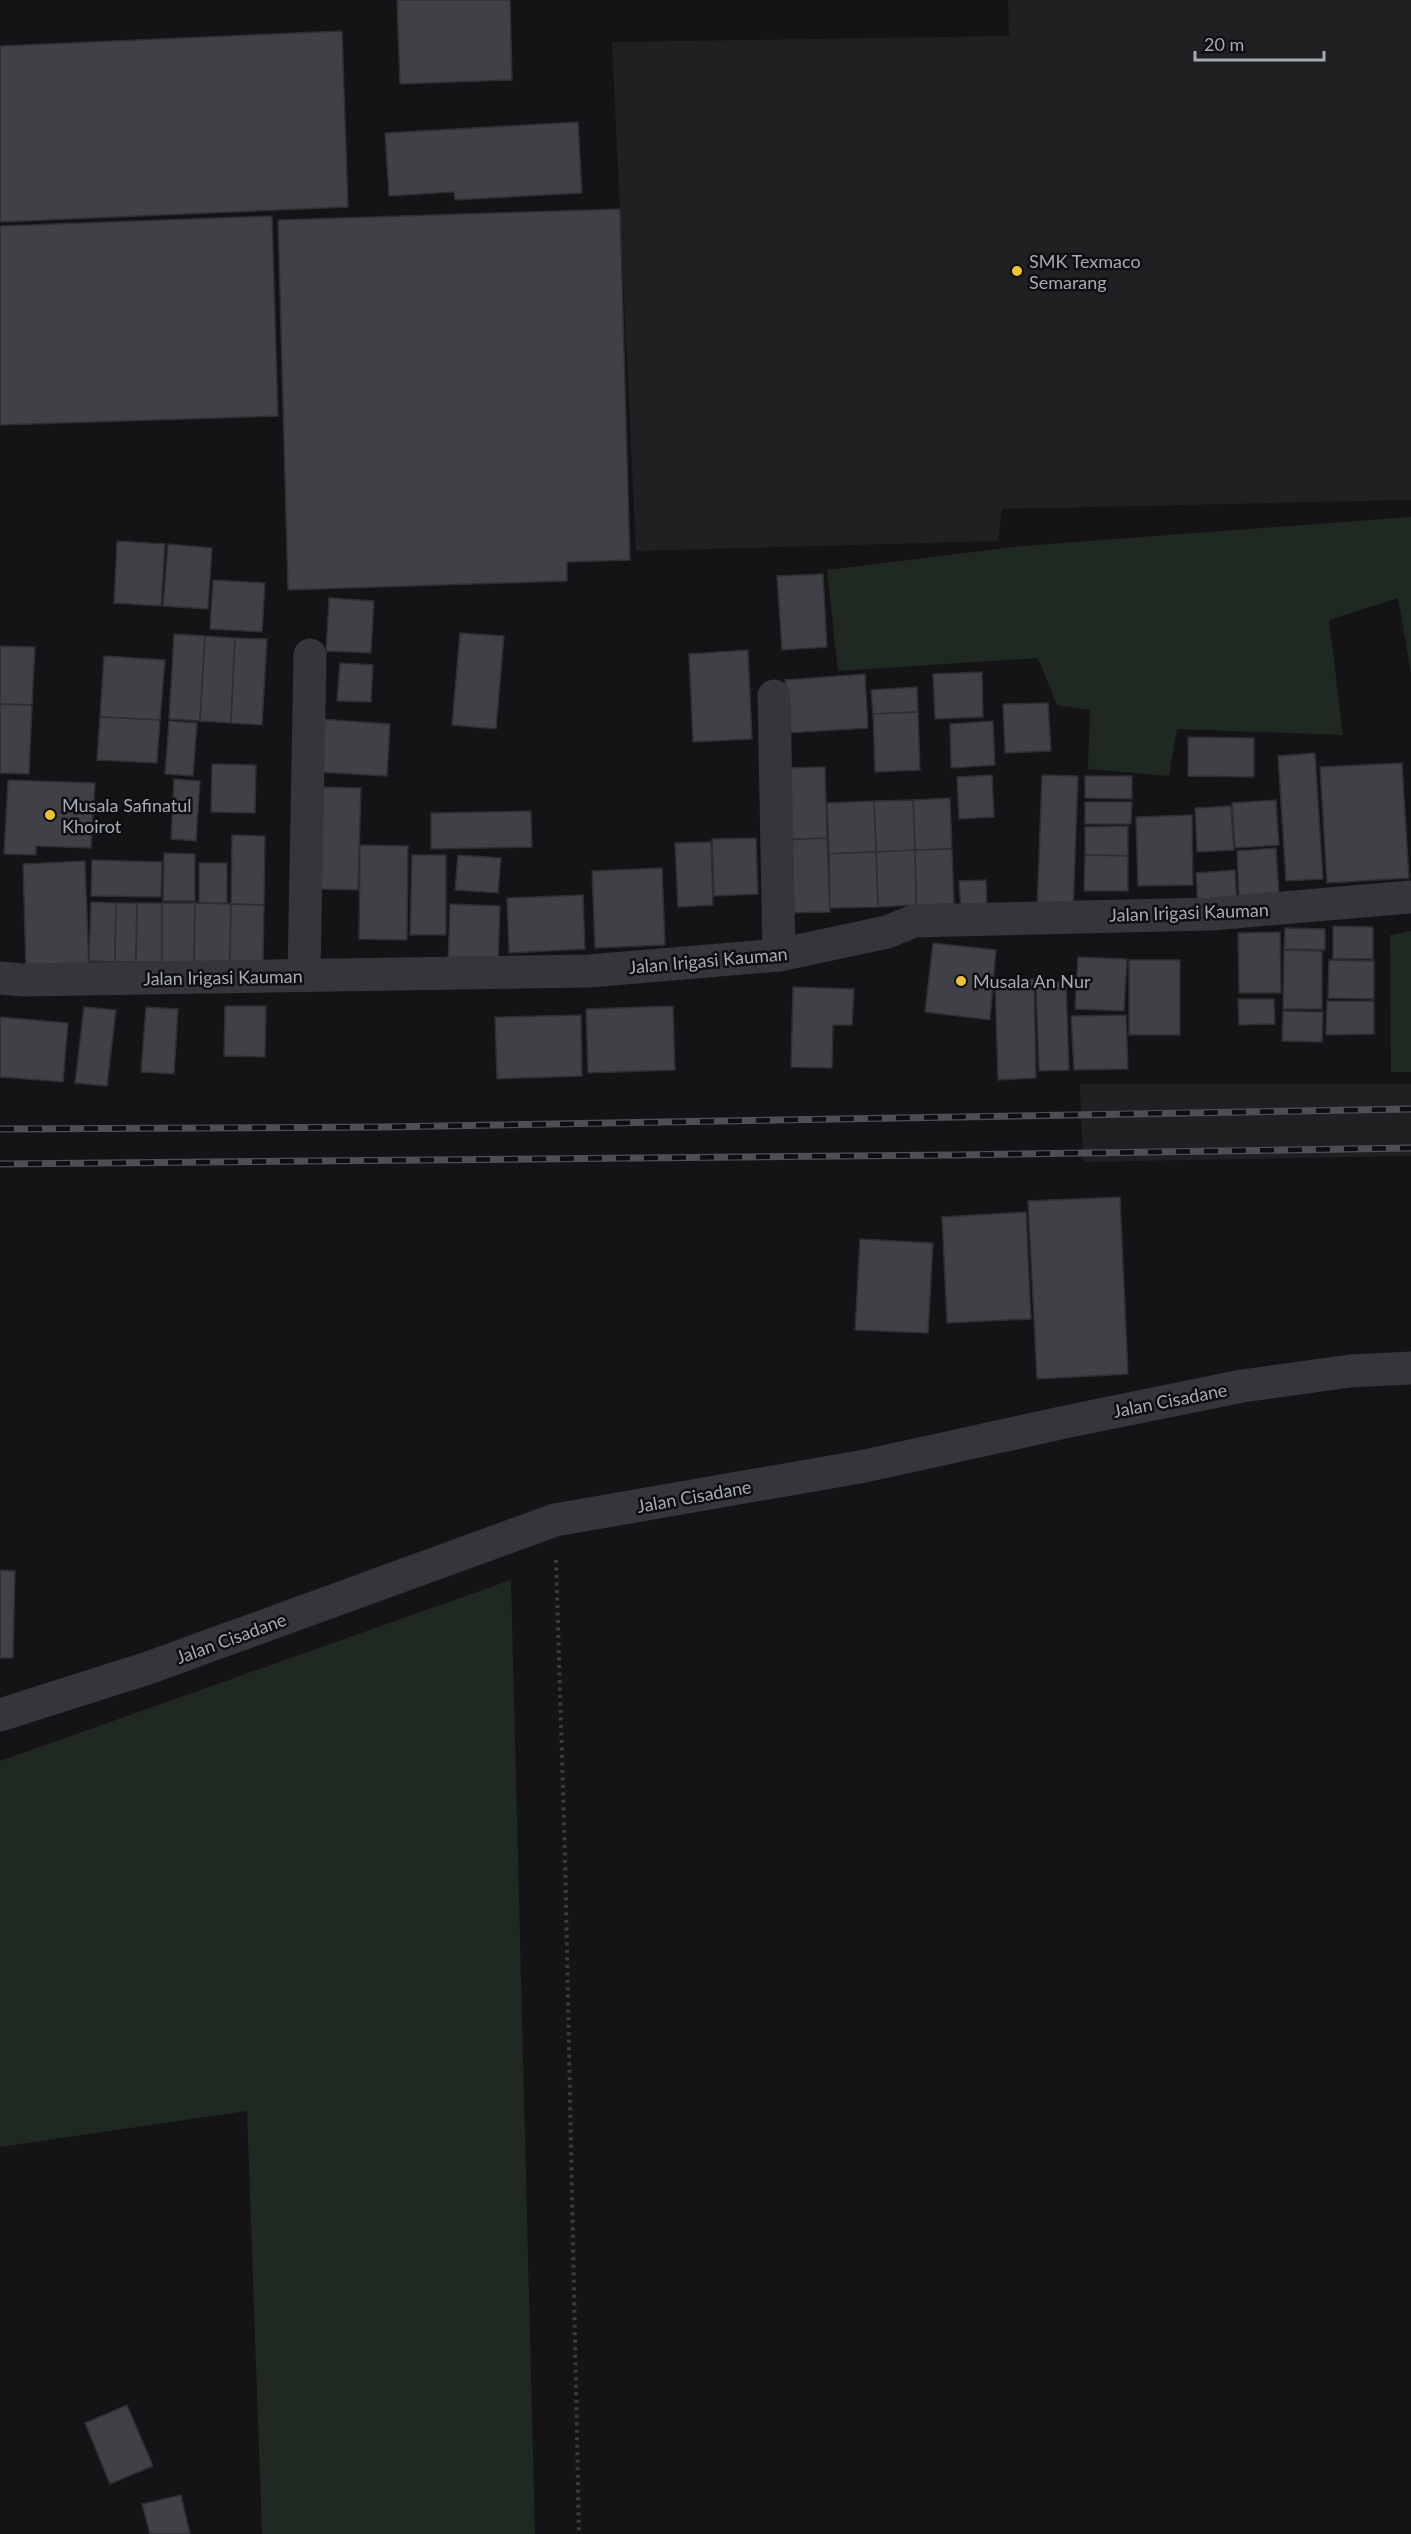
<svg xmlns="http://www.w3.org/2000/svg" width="1411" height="2534" viewBox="0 0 1411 2534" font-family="Lato,sans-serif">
	<rect width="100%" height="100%" fill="#141416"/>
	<g fill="#202023">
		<path d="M1008 0H1411V500L1002 509 998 541 636 551 612 42 1009 36Z"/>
		<path d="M1080 1084H1411V1156L1083 1162Z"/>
	</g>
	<g fill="#202822">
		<path d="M1411 517V673L1398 598 1329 620 1343 735 1177 729 1169 776 1088 769 1090 710 1057 705 1038 658 838 671 827 570 1022 546Z"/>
		<path d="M1411 931V1072H1391L1390 935Z"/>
		<path d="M511 1580 535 2534H262L247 2111 0 2147V1761Z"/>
	</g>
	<g fill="#404146" stroke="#2e2e32" stroke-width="1.5">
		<path d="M397 0H510L512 80 400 84Z"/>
		<path d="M342 31 348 207 0 222V46Z"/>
		<path d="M578 122 582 193 455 200 454 192 389 196 385 133Z"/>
		<path d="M620 209 630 560 567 562V581L288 590 278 220Z"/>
		<path d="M272 216 278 416 0 425V226Z"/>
		<path d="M117 541 165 544 161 606 114 603Z"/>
		<path d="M168 544 212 548 208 609 163 606Z"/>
		<path d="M823 574 827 647 782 650 777 576Z"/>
		<path d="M213 580 265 583 262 632 210 629Z"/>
		<path d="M329 598 374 601 371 653 326 651Z"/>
		<path d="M460 633 504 636 496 729 452 725Z"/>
		<path d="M174 634 205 636 200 721 169 719Z"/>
		<path d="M205 636 235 638 231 723 200 721Z"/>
		<path d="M235 638 267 639 262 725 231 723Z"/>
		<path d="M0 646 35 647 32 705 0 704Z"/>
		<path d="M748 650 752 739 693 742 689 654Z"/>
		<path d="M104 656 165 660 160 720 100 717Z"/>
		<path d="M340 663 373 665 371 702 337 701Z"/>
		<path d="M982 672 983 717 935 719 933 674Z"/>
		<path d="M865 674 868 728 789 733 785 680Z"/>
		<path d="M917 687 918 712 873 714 871 690Z"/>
		<path d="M1048 703 1051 751 1005 753 1003 704Z"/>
		<path d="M0 704 32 705 29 774 0 773Z"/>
		<path d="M918 712 920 770 875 772 873 714Z"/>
		<path d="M100 717 160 720 157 763 97 760Z"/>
		<path d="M319 719 390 724 387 776 316 772Z"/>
		<path d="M169 721 197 723 193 776 165 774Z"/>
		<path d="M993 721 995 765 951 768 950 724Z"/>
		<path d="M1188 737 1254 738V777L1188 776Z"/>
		<path d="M1315 753 1323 879 1286 881 1278 756Z"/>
		<path d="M1402 763 1409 878 1327 883 1320 767Z"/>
		<path d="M212 764 256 765 255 813 211 812Z"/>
		<path d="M825 767 827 838 783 840 781 768Z"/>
		<path d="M992 775 994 817 959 819 957 777Z"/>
		<path d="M1042 775 1078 776 1073 912H1037Z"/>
		<path d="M1085 776H1132V799L1085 798Z"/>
		<path d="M174 779 200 781 196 841 171 839Z"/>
		<path d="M8 780 95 783 91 848 36 846V855L4 854Z"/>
		<path d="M321 787 361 788 358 890 318 889Z"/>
		<path d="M950 798 952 849 915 850 913 800Z"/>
		<path d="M913 800 915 850 876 852 874 801Z"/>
		<path d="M1276 800 1279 845 1235 848 1232 803Z"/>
		<path d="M874 801 876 852 829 854 827 803Z"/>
		<path d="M1085 802H1132L1131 824H1085Z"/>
		<path d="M1231 806 1234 850 1197 852 1195 808Z"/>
		<path d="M531 811 532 847 431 849V813Z"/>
		<path d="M1192 815 1193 885 1138 886 1136 817Z"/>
		<path d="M1128 826V856L1085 855V827Z"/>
		<path d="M232 835 265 836 264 905 231 904Z"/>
		<path d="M756 838 758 894 714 896 712 839Z"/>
		<path d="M827 838 830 912 785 913 783 840Z"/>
		<path d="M711 842 713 905 678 907 675 843Z"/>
		<path d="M360 845 408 846 407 940 359 939Z"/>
		<path d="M1276 848 1279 894 1239 897 1237 851Z"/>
		<path d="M952 849 954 904 916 905 915 850Z"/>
		<path d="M915 850 916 905 878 907 876 852Z"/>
		<path d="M876 852 878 907 830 908 829 854Z"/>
		<path d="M164 853 195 854V901H163Z"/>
		<path d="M412 855H446V935H410Z"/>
		<path d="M458 855 501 858 498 893 455 890Z"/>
		<path d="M1085 855 1128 856V891H1084Z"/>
		<path d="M92 860 162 862 161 897 91 896Z"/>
		<path d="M85 861 89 969 26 972 23 864Z"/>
		<rect x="199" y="863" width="28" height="40"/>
		<path d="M662 868 665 945 595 948 592 871Z"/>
		<path d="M1235 870 1237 905 1198 908 1196 873Z"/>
		<path d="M986 880 987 911 961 912 959 881Z"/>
		<path d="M583 895 585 949 509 953 507 898Z"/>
		<path d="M91 902 116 903 115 962 89 961Z"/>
		<path d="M116 903H137L136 962H115Z"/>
		<path d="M137 903H162V962H136Z"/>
		<path d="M162 903H195L194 963 162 962Z"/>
		<path d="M195 903 231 904 230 963H194Z"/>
		<path d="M231 904 264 905 263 964 230 963Z"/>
		<path d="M450 904 500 906 498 968 448 967Z"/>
		<path d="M1333 926 1373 927V959H1333Z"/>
		<path d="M1285 928 1325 929V950L1284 949Z"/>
		<path d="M1280 932 1281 993H1239L1238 933Z"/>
		<path d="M933 943 996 950 990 1020 925 1012Z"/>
		<path d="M1284 950 1322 951V1009H1283Z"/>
		<path d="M1078 957 1127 959 1124 1011 1075 1009Z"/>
		<rect x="1129" y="960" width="51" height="75"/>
		<path d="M1329 960 1374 961V999L1328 998Z"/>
		<path d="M1034 979 1036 1078 998 1080 995 980Z"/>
		<path d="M1066 982 1069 1070 1039 1071 1036 983Z"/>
		<path d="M793 987 854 989 852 1025H833L832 1068 791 1067Z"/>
		<path d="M1238 999H1274L1275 1024 1239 1025Z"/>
		<path d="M1327 1001H1374V1034L1326 1035Z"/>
		<path d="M225 1006H266L265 1057 224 1056Z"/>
		<path d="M673 1006 675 1070 588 1073 586 1009Z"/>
		<path d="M84 1007 116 1010 107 1086 75 1083Z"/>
		<path d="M146 1007 178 1009 174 1074 141 1072Z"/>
		<path d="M1283 1011 1323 1012 1322 1042 1282 1041Z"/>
		<path d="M581 1015 582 1076 497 1079 495 1017Z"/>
		<path d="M1126 1015 1128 1069 1074 1070 1071 1016Z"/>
		<path d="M0 1017 68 1023 63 1082 0 1077Z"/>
		<path d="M1120 1197 1128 1374 1037 1379 1028 1201Z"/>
		<path d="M1026 1212 1031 1319 947 1323 942 1217Z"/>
		<path d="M860 1239 933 1243 928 1333 855 1330Z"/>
		<path d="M0 1570 15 1571 13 1658H0Z"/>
		<path d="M127 2405 153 2466 110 2484 85 2423Z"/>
		<path d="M181 2495 190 2534H150L142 2504Z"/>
	</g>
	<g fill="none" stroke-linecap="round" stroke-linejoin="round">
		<path stroke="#3b3c41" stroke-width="4" stroke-dasharray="3 4.5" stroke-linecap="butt" d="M556 1560 565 1855 579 2534"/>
		<g stroke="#35353a" stroke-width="33">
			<path d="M774 696 779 955"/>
			<path d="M304 976 310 655"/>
			<path d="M0 978 23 980 589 971 779 955 887 932 914 921 1211 914 1411 897"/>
			<path d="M0 1715 148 1668 555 1520 865 1466 1065 1422 1242 1386 1350 1371 1411 1368"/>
		</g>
		<g stroke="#4e4f55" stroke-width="7">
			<g id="rail">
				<path d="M0 1129 383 1127 1411 1109"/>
				<path d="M0 1164 955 1155 1411 1148"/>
			</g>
		</g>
		<use href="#rail" stroke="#0f0f11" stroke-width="4.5" stroke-dasharray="14" stroke-linecap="butt"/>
	</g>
	<g fill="#edc335" stroke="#0f0f11" stroke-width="2">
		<circle cx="1017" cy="271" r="6"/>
		<circle cx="50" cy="815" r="6"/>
		<circle cx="961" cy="981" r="6"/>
	</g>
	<g text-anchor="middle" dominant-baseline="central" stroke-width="5" stroke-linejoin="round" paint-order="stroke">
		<g font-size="18" fill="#a6a9b6" stroke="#0f0f11" text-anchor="start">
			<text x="1029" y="261">SMK Texmaco<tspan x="1029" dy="21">Semarang</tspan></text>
			<text x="62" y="805">Musala Safinatul<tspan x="62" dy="21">Khoirot</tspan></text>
			<text x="973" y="981">Musala An Nur</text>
		</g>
		<g font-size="18" fill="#a6a9b6" stroke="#0f0f11">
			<text transform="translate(1189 912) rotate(-2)">Jalan Irigasi Kauman</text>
			<text transform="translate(708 960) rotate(-5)">Jalan Irigasi Kauman</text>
			<text transform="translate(223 977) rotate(-1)">Jalan Irigasi Kauman</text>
			<text transform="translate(1170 1400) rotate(-11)">Jalan Cisadane</text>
			<text transform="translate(694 1496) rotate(-10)">Jalan Cisadane</text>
			<text transform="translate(231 1638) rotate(-20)">Jalan Cisadane</text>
		</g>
	</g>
	<path d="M1195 51v9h129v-9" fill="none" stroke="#a6a9b6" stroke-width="3"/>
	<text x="1204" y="51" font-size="18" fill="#a6a9b6" stroke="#0f0f11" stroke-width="4.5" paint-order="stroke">20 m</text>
</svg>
